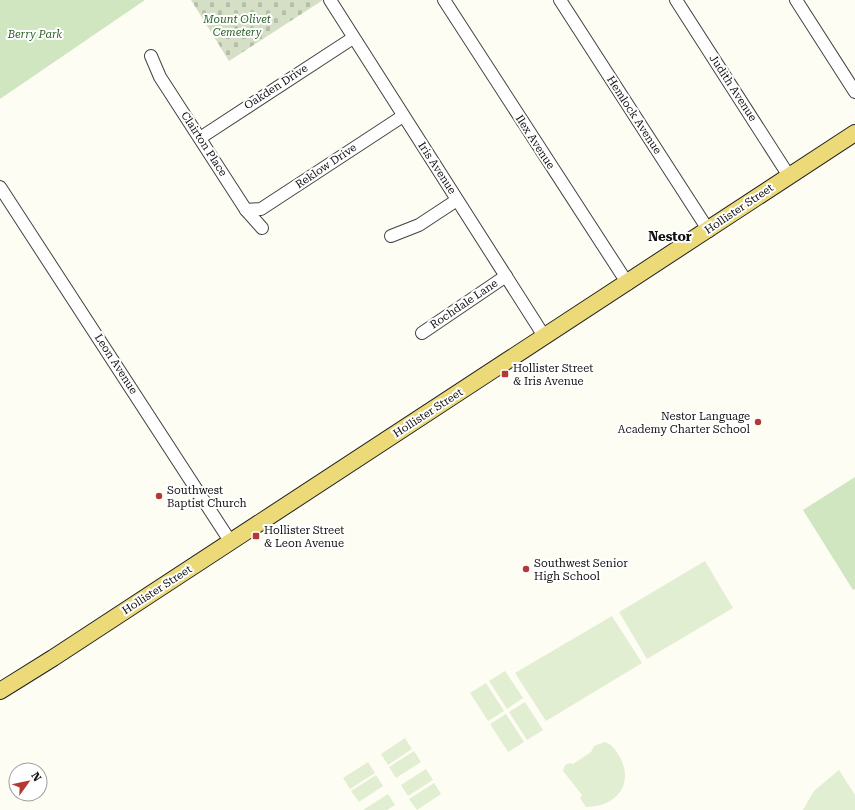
<svg xmlns="http://www.w3.org/2000/svg" width="855" height="810" viewBox="0 0 855 810" font-family="'Roboto Serif',serif">
	<defs>
		<pattern id="cemetery-stones" width="16" height="16" patternUnits="userSpaceOnUse"><rect width="16" height="16" fill="#d4dfc6"/><path d="M2 7V4a2 2 0 0 1 4 0v3zM10 15v-3a2 2 0 0 1 4 0v3z" fill="#b5bea9"/></pattern>
	</defs>
	<rect width="100%" height="100%" fill="#fefdf4"/>
	<path fill="url(#cemetery-stones)" d="M191 0H323L229 61Z"/>
	<g fill="#d0e6c0">
		<path d="M0 0H145L0 99Z"/>
		<path d="M855 477V589L853 590 803 510Z"/>
	</g>
	<g fill="#e1eed1">
		<path d="M705 561 733 608 647 659 619 612Z"/>
		<path d="M612 616 642 663 546 721 515 673Z"/>
		<path d="M505 671 523 698 507 709 489 681Z"/>
		<path d="M486 683 504 711 488 721 470 693Z"/>
		<path d="M525 702 543 730 527 740 509 712Z"/>
		<path d="M506 714 524 742 508 752 490 724Z"/>
		<path d="M405 738 412 749 388 765 381 754Z"/>
		<path d="M605 742C611 744 615 749 618 754 636 783 617 807 586 807L580 798 582 795 563 771 565 765 570 763 573 764 591 752 594 746Z"/>
		<path d="M414 751 421 762 396 778 389 767Z"/>
		<path d="M368 762 375 773 350 789 343 778Z"/>
		<path d="M426 769 433 780 408 796 401 785Z"/>
		<path d="M839 770 855 795V810H803L814 791Z"/>
		<path d="M376 775 383 786 359 802 351 791Z"/>
		<path d="M434 783 441 794 417 810 409 799Z"/>
		<path d="M388 794 395 805 387 810H363Z"/>
	</g>
	<g fill="none" stroke-linecap="round" stroke-linejoin="round">
		<g stroke="#434343" stroke-width="14">
			<g id="minor">
				<path d="M330 0 544 336"/>
				<path d="M444 0 628 284"/>
				<path d="M560 0 709 231"/>
				<path d="M676 0 789 176"/>
				<path d="M796 0 855 92"/>
				<path d="M151 56 160 77 246 210 262 228"/>
				<path d="M200 138 353 38"/>
				<path d="M0 187 230 541"/>
				<path d="M246 210 261 209 403 116"/>
				<path d="M391 236 419 225 457 200"/>
				<path d="M422 333 506 276"/>
			</g>
		</g>
		<g stroke="#212121" stroke-width="18">
			<path id="major" d="M0 691 53 658 855 133"/>
		</g>
		<use href="#minor" stroke="#fff" stroke-width="12"/>
		<use href="#major" stroke="#ebda77" stroke-width="16"/>
	</g>
	<g fill="#b33a34" stroke="#fff" stroke-width="1.5">
		<rect x="501" y="370" width="8" height="8" rx="2"/>
		<circle cx="758" cy="422" r="4"/>
		<circle cx="159" cy="496" r="4"/>
		<rect x="252" y="532" width="8" height="8" rx="2"/>
		<circle cx="526" cy="569" r="4"/>
	</g>
	<g text-anchor="middle" dominant-baseline="central" stroke-width="4" stroke-linejoin="round" paint-order="stroke">
		<g font-size="11" font-style="italic" fill="#2d6226" stroke="#fff">
			<text x="237" y="19">Mount Olivet<tspan x="237" dy="13">Cemetery</tspan></text>
			<text x="35" y="34">Berry Park</text>
		</g>
		<g font-size="11" fill="#101010" stroke="#fff">
			<text transform="translate(276 87) rotate(-33)">Oakden Drive</text>
			<text transform="translate(733 88) rotate(57)">Judith Avenue</text>
			<text transform="translate(634 115) rotate(57)">Hemlock Avenue</text>
			<text transform="translate(535 142) rotate(57)">Ilex Avenue</text>
			<text transform="translate(204 144) rotate(57)">Clairton Place</text>
			<text transform="translate(326 166) rotate(-34)">Reklow Drive</text>
			<text transform="translate(437 168) rotate(57)">Iris Avenue</text>
			<text transform="translate(739 209) rotate(-34)">Hollister Street</text>
			<text transform="translate(464 304) rotate(-34)">Rochdale Lane</text>
			<text transform="translate(116 364) rotate(57)">Leon Avenue</text>
			<text transform="translate(428 413) rotate(-33)">Hollister Street</text>
			<text transform="translate(157 590) rotate(-33)">Hollister Street</text>
		</g>
		<g font-size="11" fill="#101010" stroke="#fff" text-anchor="start">
			<text x="513" y="368">Hollister Street<tspan x="513" dy="13">&amp; Iris Avenue</tspan></text>
			<text x="750" y="416" text-anchor="end">Nestor Language<tspan x="750" dy="13">Academy Charter School</tspan></text>
			<text x="167" y="490">Southwest<tspan x="167" dy="13">Baptist Church</tspan></text>
			<text x="264" y="530">Hollister Street<tspan x="264" dy="13">&amp; Leon Avenue</tspan></text>
			<text x="534" y="563">Southwest Senior<tspan x="534" dy="13">High School</tspan></text>
		</g>
		<g font-size="13" font-weight="bold" fill="#101010" stroke="#fff">
			<text x="670" y="236">Nestor</text>
		</g>
	</g>
	<g transform="translate(28 782) rotate(57)"><circle r="19" fill="#ffffff" stroke="#9f9f9f"/>
	<path d="M0-3L7 15L0 10L-7 15Z" fill="#b33a34"/>
	<text y="-6" font-size="11" font-weight="bold" text-anchor="middle" fill="#101010">N</text>
	</g>
</svg>
